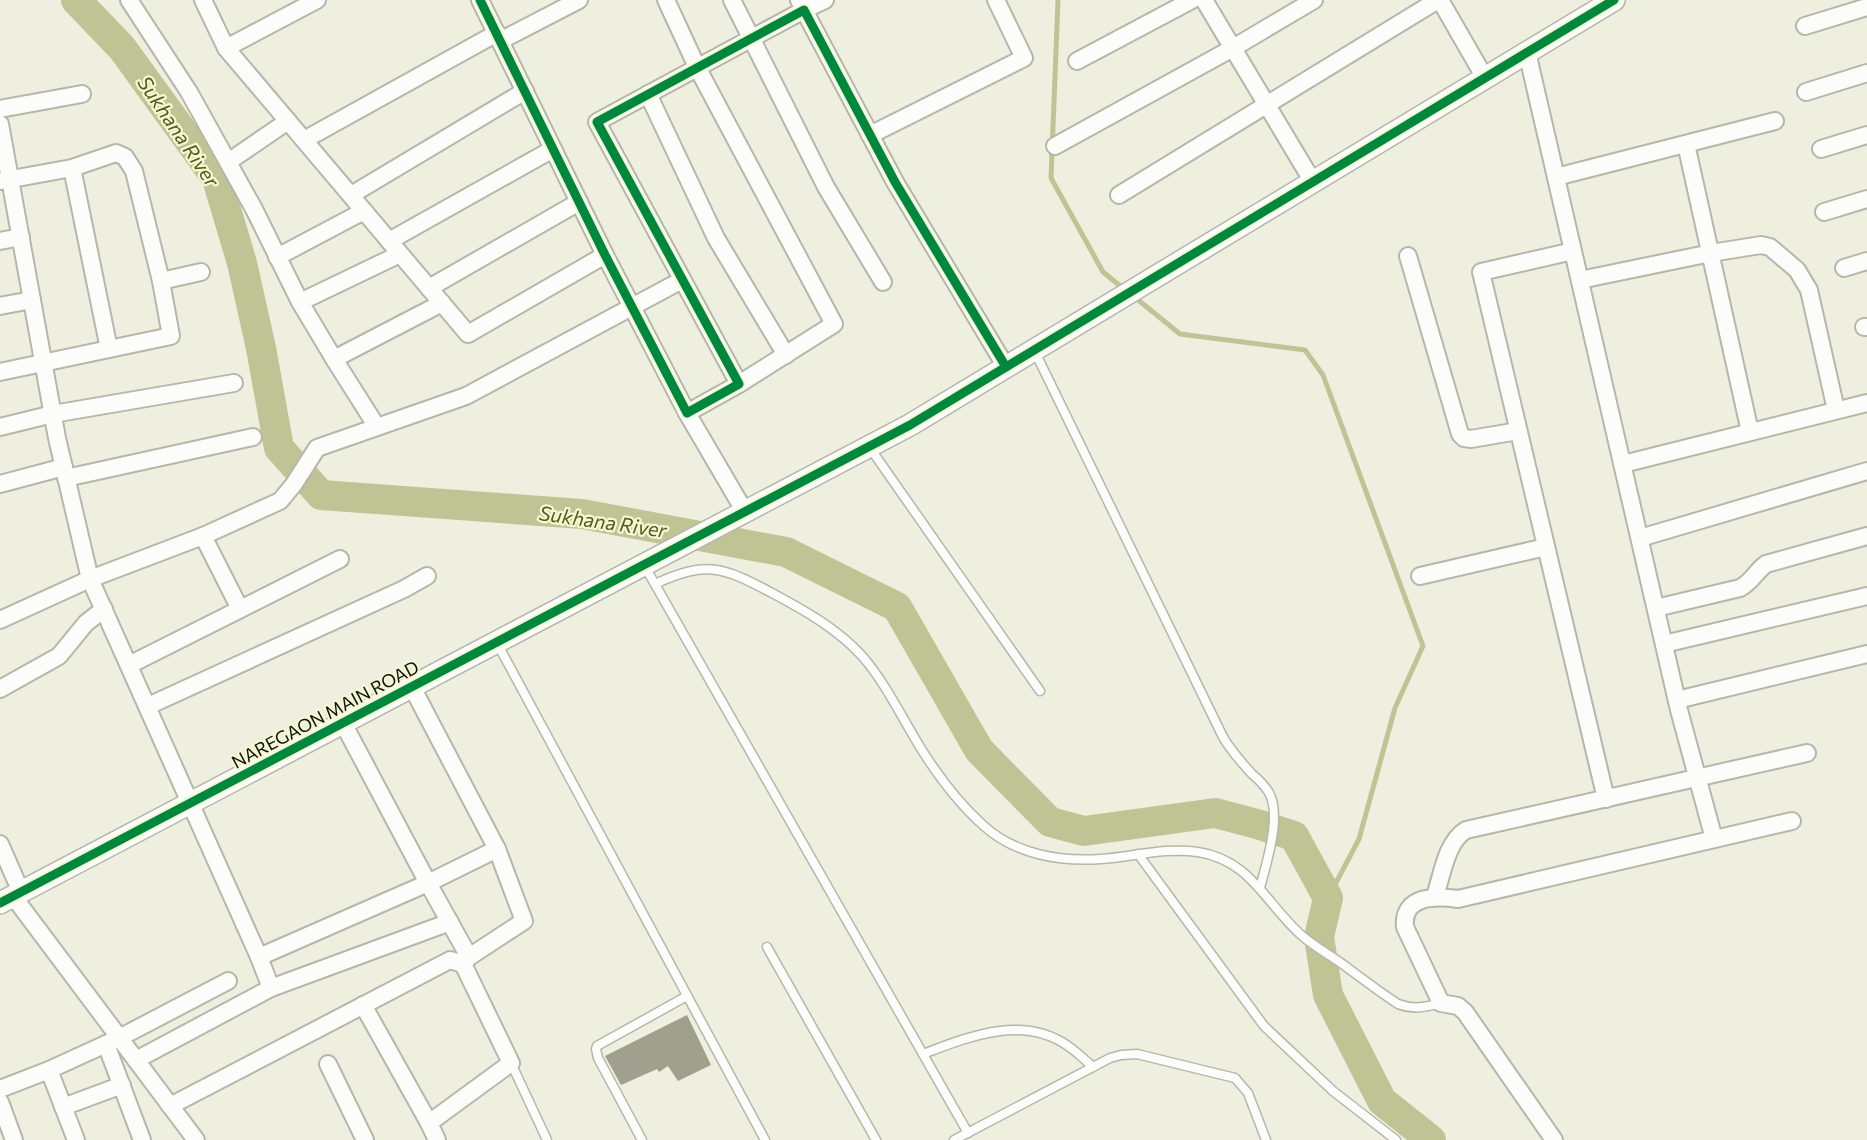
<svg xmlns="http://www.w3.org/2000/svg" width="1867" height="1140" viewBox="0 0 1867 1140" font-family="Commissioner,sans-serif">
	<rect width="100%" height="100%" fill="#eeefde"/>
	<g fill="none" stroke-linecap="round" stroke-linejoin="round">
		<g stroke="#c0c494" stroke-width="5">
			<path d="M1058 0 1051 178 1103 272 1125 290"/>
			<path d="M1132 295 1180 334 1305 350 1323 375 1423 646 1395 708 1359 839 1328 898"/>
		</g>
		<path stroke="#c0c494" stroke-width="30" d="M76 0 122 48 217 179 242 263 261 348 279 448 321 495 582 514 786 552 897 607 979 750 1050 822 1084 831 1215 813 1257 824 1294 836 1328 898 1319 937 1328 995 1382 1101 1431 1140"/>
	</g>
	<path fill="#9fa08d" d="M687 1015 711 1065 678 1081 668 1066 659 1072 657 1069 621 1085 605 1056Z"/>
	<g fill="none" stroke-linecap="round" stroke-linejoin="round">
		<g stroke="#b6b7aa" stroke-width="11">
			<g id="service">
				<path d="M1035 352 1223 737C1231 751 1241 762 1252 774 1258 779 1264 785 1268 791 1283 814 1266 864 1260 888"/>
				<path d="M870 448 1040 691"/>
				<path d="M644 565 968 1133"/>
				<path d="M655 584C707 560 723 567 772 593 804 610 838 629 863 657 886 684 901 716 920 747 938 776 958 803 984 826 1015 854 1059 862 1101 859 1133 857 1165 847 1198 852 1250 860 1265 902 1300 934 1312 945 1328 954 1341 963 1360 977 1378 991 1398 1004 1414 1010 1425 1007 1441 1003"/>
				<path d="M497 643 765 1140"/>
				<path d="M1138 854 1264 1026 1333 1091 1396 1140"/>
				<path d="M767 947 876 1140"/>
				<path d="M923 1054C968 1037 1023 1014 1068 1046 1077 1052 1085 1060 1093 1067"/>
				<path d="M511 1063 547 1140"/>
				<path d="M642 1140 598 1058 596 1049 597 1046 687 996"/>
				<path d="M954 1140 1110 1058 1121 1055 1137 1054 1235 1078 1248 1093 1266 1140"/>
			</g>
		</g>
		<g stroke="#b6b7aa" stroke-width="20">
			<g id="minor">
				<path d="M129 0 189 92 254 209 300 302 334 359 442 303"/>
				<path d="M203 0 226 48"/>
				<path d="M317 0 226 48 468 334 605 255"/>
				<path d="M480 0 605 255 687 413 739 384 597 122 804 10 895 182 1006 367"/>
				<path d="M666 0 697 67 834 324 739 384"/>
				<path d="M732 0 826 187 883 282"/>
				<path d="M799 0 804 10 825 0"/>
				<path d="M1204 0 1313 182"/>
				<path d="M1440 0 1485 78"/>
				<path d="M1805 26 1867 7"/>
				<path d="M500 41 579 0"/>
				<path d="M1527 52 1679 710 1714 839"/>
				<path d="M1077 61 1192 0"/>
				<path d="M1806 92 1867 73"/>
				<path d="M648 94 716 238 786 355"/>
				<path d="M0 109 82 94"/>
				<path d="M0 124 57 438 90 579 259 957 428 883 343 723"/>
				<path d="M870 135 1024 58 996 0"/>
				<path d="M304 140 497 33"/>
				<path d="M1686 144 1750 432"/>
				<path d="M1055 146 1233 48 1314 0"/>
				<path d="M1821 149 1867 135"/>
				<path d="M228 162 288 121"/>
				<path d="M72 168 109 349"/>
				<path d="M1556 177 1775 121"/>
				<path d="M1 181 72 168 116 153 125 157 134 171 161 281"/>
				<path d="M351 195 525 91"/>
				<path d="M1119 195 1438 0"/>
				<path d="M1824 212 1867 199"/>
				<path d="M0 241 21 237"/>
				<path d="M389 241 553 149"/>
				<path d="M1573 251 1481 272 1606 799"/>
				<path d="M1408 256 1460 434 1464 438 1471 439 1518 431"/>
				<path d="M277 257 364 211"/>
				<path d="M1844 268 1867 261"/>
				<path d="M1580 280 1711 253 1761 245 1770 247 1797 270 1809 290 1836 410"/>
				<path d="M429 288 579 202"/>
				<path d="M300 302 400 254"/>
				<path d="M0 306 32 300"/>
				<path d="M1864 327H1867"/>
				<path d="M334 359 377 427"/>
				<path d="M0 372 171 336 161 281 201 272"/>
				<path d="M687 413 745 512"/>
				<path d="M0 427 53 414 234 383"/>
				<path d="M1623 464 1867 403"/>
				<path d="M66 478 253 437"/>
				<path d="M0 484 64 467"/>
				<path d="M203 536 240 609"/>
				<path d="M1640 538 1867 471"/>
				<path d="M1420 576 1546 547"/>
				<path d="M1656 608 1740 588C1752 582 1756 571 1766 564L1867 536"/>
				<path d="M0 620 90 579 203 536 280 501 294 484 317 448 466 396 682 280"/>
				<path d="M1664 644 1867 596"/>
				<path d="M129 665 340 559"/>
				<path d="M412 687 497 849 428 883 469 957 463 964 511 1063 429 1123 437 1140"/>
				<path d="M0 689 59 656 86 623 104 609"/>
				<path d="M1677 700 1867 654"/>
				<path d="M148 706 404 589 427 576"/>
				<path d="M0 844 21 892"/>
				<path d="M13 896 196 1140"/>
				<path d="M1435 896C1442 876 1446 842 1466 830L1807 753"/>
				<path d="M469 957 524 921 497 849"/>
				<path d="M271 988 450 922"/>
				<path d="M363 1005 429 1123"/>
				<path d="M106 1044 142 1140"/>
				<path d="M136 1060 271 988 259 957"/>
				<path d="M328 1064 365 1140"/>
				<path d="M0 1089 49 1070"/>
				<path d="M0 1102 14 1140"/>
				<path d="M170 1106 450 960 463 964"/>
				<path d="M63 1107 122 1085"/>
				<path d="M76 1140 49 1070 119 1038 228 981"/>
				<path d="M1554 1140 1465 1012 1458 1006 1441 1003 1405 927C1402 895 1436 896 1458 899L1792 821"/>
			</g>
		</g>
		<g stroke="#b6b7aa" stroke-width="24">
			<path id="tertiary" d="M0 903 910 425 1614 0"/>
		</g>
		<use href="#service" stroke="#fcfdfa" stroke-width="8"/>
		<use href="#minor" stroke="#fcfdfa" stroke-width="16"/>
		<use href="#tertiary" stroke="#fcfdfa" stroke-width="21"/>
		<g stroke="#f4f7d6" stroke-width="13">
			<g id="cycleway">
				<path d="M480 0 605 255 687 413 739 384 597 122 804 10 895 182 1006 367"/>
				<path d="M0 903 910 425 1614 0"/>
			</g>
		</g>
		<use href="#cycleway" stroke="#00873e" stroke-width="9"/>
	</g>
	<g text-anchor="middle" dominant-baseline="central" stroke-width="4.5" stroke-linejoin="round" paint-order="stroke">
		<g font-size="18" fill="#121308" stroke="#f4f7d6">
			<text transform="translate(325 714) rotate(-28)">NAREGAON MAIN ROAD</text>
		</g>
		<g font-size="20" font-style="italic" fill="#575b13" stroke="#f4f7d6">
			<text transform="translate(179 131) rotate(56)">Sukhana River</text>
			<text transform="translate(603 521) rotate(8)">Sukhana River</text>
		</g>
	</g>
</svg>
